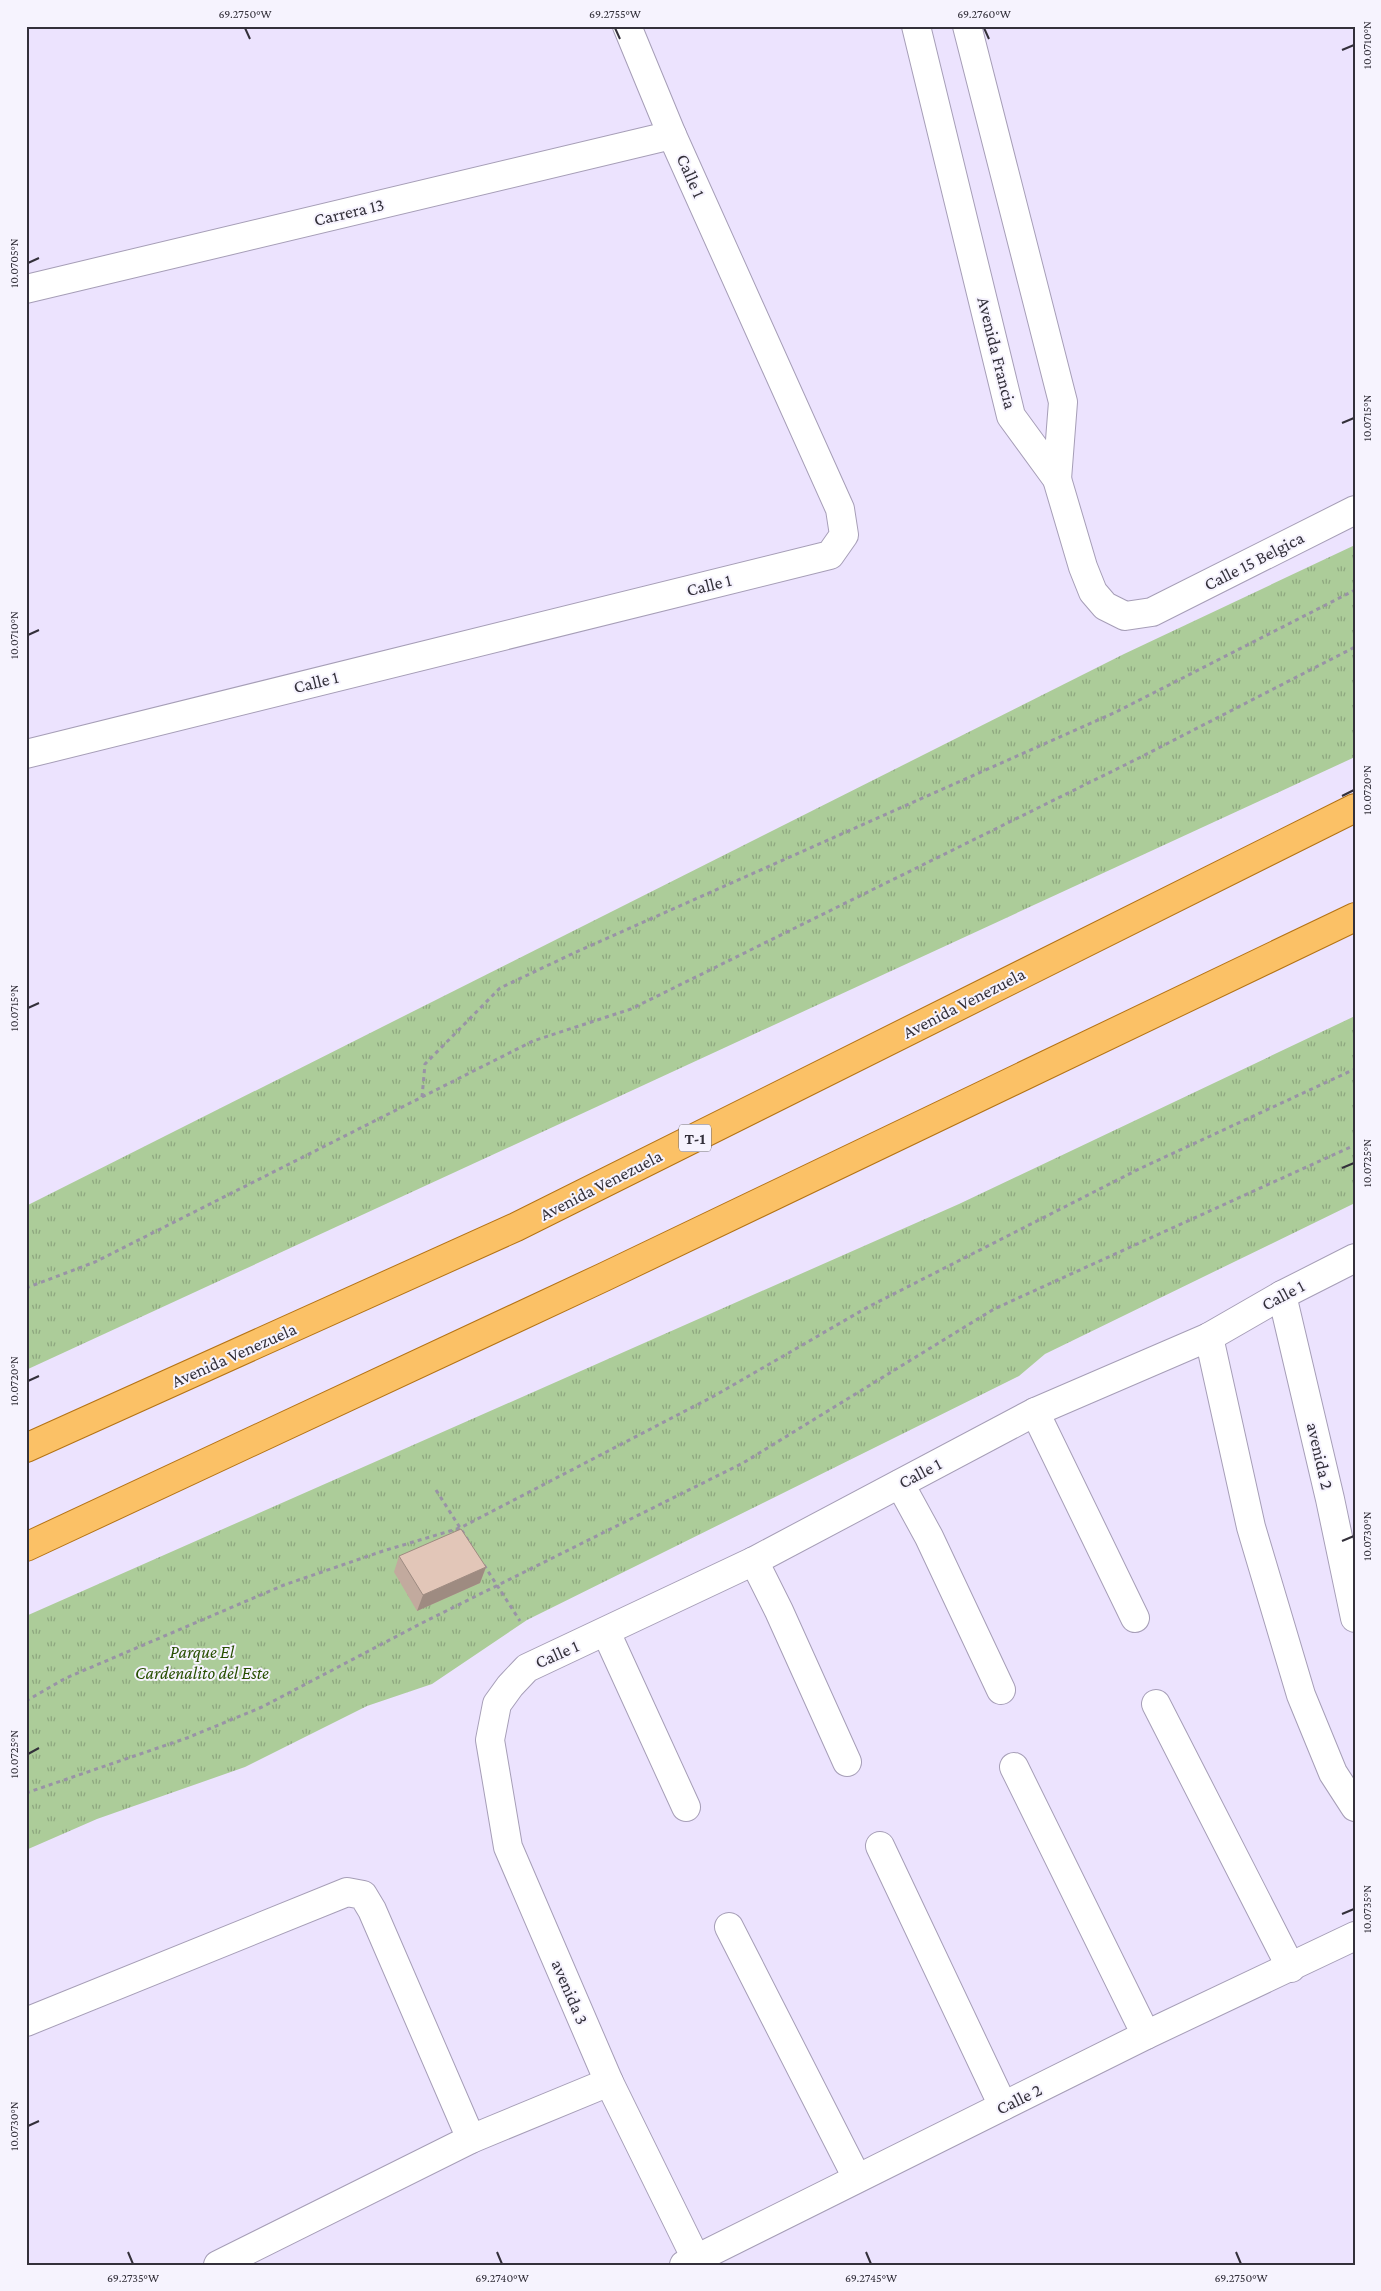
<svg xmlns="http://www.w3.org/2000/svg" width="1381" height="2291" viewBox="0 0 1381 2291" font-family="'Crimson Pro',serif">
	<defs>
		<pattern id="park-tufts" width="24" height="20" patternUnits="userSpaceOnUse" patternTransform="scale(1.25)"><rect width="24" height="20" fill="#accc99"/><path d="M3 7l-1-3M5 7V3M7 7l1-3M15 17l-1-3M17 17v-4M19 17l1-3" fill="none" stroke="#8da67e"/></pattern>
	</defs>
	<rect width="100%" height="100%" fill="#ece3fe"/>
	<g fill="url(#park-tufts)">
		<path d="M1355 545V757L26 1370V1206L1124 654Z"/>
		<path d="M1355 1016V1203L1045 1354 1019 1376 527 1620 432 1684 367 1706 245 1767 97 1819 26 1850V1616L959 1204Z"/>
	</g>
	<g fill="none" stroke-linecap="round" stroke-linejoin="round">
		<g stroke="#a69eb7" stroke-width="30">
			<g id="street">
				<path d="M916 26 1011 416 1057 479 1083 567 1093 592 1105 606 1125 616 1152 612 1355 510"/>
				<path d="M967 26 1063 402 1057 479"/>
				<path d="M26 289 672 135"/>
				<path d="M26 754 830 555 844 535 840 509 672 135 627 26"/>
				<path d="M1282 1295 1330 1499 1355 1618"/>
				<path d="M1209 1337 1251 1527 1301 1695 1333 1773 1355 1807"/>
				<path d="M1035 1412 1135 1618"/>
				<path d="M900 1484 929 1537 1001 1690"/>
				<path d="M754 1561 779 1611 847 1762"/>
				<path d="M606 1632 686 1807"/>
				<path d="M1156 1704 1291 1968"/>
				<path d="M1014 1767 1146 2035"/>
				<path d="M880 1846 1003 2106"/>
				<path d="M729 1927 857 2178"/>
				<path d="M26 2022 347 1892 363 1895 372 1910 471 2139"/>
				<path d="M218 2265 471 2139 609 2082"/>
				<path d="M684 2265 1146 2035 1355 1936"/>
				<path d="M699 2265 609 2082 508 1847 490 1740 497 1704 510 1686 527 1668 754 1561 1035 1412 1209 1337 1282 1295 1355 1258"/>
			</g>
		</g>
		<g stroke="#b47314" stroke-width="30">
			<g id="primary">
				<path d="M26 1448 516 1227 1355 808"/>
				<path d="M26 1547 604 1277 1355 917"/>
			</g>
		</g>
		<g stroke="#9993a6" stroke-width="3" stroke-dasharray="4 4" stroke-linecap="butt">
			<path d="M422 1097 425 1064 500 988 574 953 1116 712 1355 590"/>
			<path d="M26 1288 95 1262 533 1041 631 1009 1139 758 1355 647"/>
			<path d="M436 1490 471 1545"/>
			<path d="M484 1565 520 1621"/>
			<path d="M26 1701 66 1678 284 1585 383 1551 460 1528 714 1396 868 1307 1139 1169 1355 1069"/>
			<path d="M26 1793 187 1738 262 1707 420 1624 743 1463 994 1309 1355 1145"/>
		</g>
		<use href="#street" stroke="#fff" stroke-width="28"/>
		<use href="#primary" stroke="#fbc166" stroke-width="28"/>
	</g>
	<path fill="#c2aa9e" d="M399 1556 486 1567 480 1583 417 1611 394 1572Z"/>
	<path fill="#9e8b81" d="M486 1567 480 1583 417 1611 423 1595Z"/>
	<path fill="#e2c6b8" stroke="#9e8b81" d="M461 1529 486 1567 423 1595 399 1556Z"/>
	<path fill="none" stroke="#33303a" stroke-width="2" d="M245 28 250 39M615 28 620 39M984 28 989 39M1342 50 1354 45M28 263 39 258M1342 423 1354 418M28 635 39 630M1342 796 1354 790M28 1008 39 1003M1342 1168 1354 1163M28 1381 39 1376M1342 1541 1354 1536M28 1754 39 1748M1342 1914 1354 1909M28 2126 39 2121M128 2252 133 2264M497 2252 502 2264M866 2252 871 2264M1236 2252 1241 2264"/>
	<g text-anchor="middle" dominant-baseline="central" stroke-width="4" stroke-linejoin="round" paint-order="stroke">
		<rect fill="#f6f3fe" stroke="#6e6a75" stroke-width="1" x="679" y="1124.5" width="32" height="27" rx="4"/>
		<g font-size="16" font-weight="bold" fill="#33303a">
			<text x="695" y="1138">T-1</text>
		</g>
		<g font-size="18" fill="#33303a" stroke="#f6f3fe">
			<text transform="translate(691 176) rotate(66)">Calle 1</text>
			<text transform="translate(349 212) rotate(-13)">Carrera 13</text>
			<text transform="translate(997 353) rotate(76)">Avenida Francia</text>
			<text transform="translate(1254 561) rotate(-27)">Calle 15 Belgica</text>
			<text transform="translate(709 585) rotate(-14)">Calle 1</text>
			<text transform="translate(316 682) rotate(-14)">Calle 1</text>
			<text transform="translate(964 1003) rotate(-27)">Avenida Venezuela</text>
			<text transform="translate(601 1185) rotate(-27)">Avenida Venezuela</text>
			<text transform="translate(1283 1295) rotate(-28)">Calle 1</text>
			<text transform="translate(234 1355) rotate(-24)">Avenida Venezuela</text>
			<text transform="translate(1320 1456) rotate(77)">avenida 2</text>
			<text transform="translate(920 1473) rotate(-28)">Calle 1</text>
			<text transform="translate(557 1654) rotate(-24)">Calle 1</text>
			<text transform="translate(570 1992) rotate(67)">avenida 3</text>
			<text transform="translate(1019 2099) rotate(-26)">Calle 2</text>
		</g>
		<g font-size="18" font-style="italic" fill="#274e00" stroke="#f6f3fe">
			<text x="202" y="1652">Parque El<tspan x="202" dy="21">Cardenalito del Este</tspan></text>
		</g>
	</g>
	<rect width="1381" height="2291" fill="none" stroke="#f6f3fe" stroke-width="55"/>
	<rect x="28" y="28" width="1326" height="2236" fill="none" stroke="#33303a" stroke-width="2"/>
	<g font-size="12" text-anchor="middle" fill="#33303a">
		<text x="245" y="18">69.2750°W</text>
		<text x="615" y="18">69.2755°W</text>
		<text x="984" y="18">69.2760°W</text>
		<text transform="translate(1367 45) rotate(-90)" y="4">10.0710°N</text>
		<text transform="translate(14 263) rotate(-90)" y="4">10.0705°N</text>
		<text transform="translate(1367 418) rotate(-90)" y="4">10.0715°N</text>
		<text transform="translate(14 635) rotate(-90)" y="4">10.0710°N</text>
		<text transform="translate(1367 790) rotate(-90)" y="4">10.0720°N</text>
		<text transform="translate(14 1008) rotate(-90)" y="4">10.0715°N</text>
		<text transform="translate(1367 1163) rotate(-90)" y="4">10.0725°N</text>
		<text transform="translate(14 1381) rotate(-90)" y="4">10.0720°N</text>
		<text transform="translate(1367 1536) rotate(-90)" y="4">10.0730°N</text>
		<text transform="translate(14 1754) rotate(-90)" y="4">10.0725°N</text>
		<text transform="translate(1367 1909) rotate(-90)" y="4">10.0735°N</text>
		<text transform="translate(14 2126) rotate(-90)" y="4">10.0730°N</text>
		<text x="133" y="2282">69.2735°W</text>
		<text x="502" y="2282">69.2740°W</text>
		<text x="871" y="2282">69.2745°W</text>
		<text x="1241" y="2282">69.2750°W</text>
	</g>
</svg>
